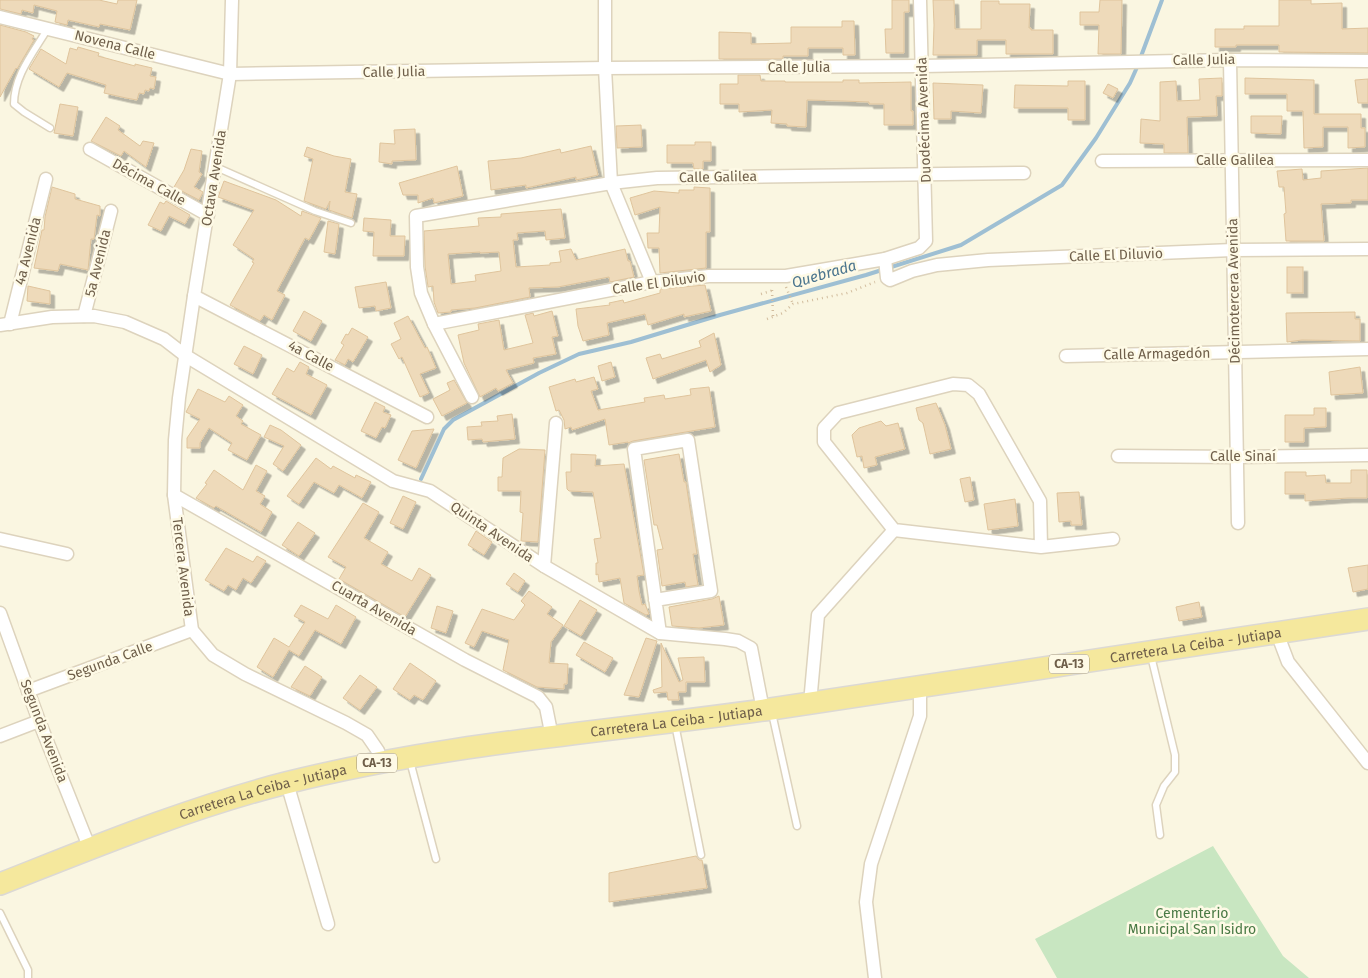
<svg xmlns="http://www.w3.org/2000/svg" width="1368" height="978" viewBox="0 0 1368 978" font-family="'Fira Sans',sans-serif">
	<defs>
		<filter id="shadow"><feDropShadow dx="4.5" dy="4.5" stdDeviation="0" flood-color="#0004"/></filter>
	</defs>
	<rect width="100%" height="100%" fill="#faf6e1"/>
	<path fill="#c8e6c1" d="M1213 846 1283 956 1309 978H1057L1035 939Z"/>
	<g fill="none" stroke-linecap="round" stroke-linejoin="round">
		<g stroke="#9ebfd3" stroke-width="4">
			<path d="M1140 59 1162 0"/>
			<path d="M421 479 444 429 453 420 539 373 579 354 631 342 720 315 866 275 961 245 1062 185 1096 138 1130 83 1138 65"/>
		</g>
	</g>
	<g fill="#eedaba" stroke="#dfc49c" fill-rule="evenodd" filter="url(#shadow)">
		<path d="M0 0H99L117 4 118 0H137L130 30 100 24 99 27 68 20 67 25 55 22 57 11 34 5 33 13 22 10 21 14 0 9Z"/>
		<path d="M892 0H909V12H904V53H886L885 29H892Z"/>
		<path d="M933 0H954L955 29H981V1H999V4H1030L1029 28H1031V30H1053V54H1006V40H977V55H933L934 25Z"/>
		<path d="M1100 0H1122L1121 54H1098L1099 25H1080V12H1099Z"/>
		<path d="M1279 0H1311V4L1342 3V29L1368 28V53L1279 52V45H1236V47H1215V29H1244V26H1279Z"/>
		<path d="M842 21H854L855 55H843V48H808V56H783V59H719V32L751 33V44L791 43V27H842Z"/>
		<path d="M0 25 26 32 34 36 32 39 34 40 17 69 16 68 0 97Z"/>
		<path d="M78 47 99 53 98 56 135 66V64L152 68 150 76 156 77 154 89 150 88 149 91 145 90 144 94 139 93 137 100 126 98 104 93 106 85 67 73 59 87 29 69 41 49 66 64 70 48 77 50Z"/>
		<path d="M738 75H760L761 81H785V82H843V80H859V83L911 82V111H913V125H884V104H869V102L843 101 807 100 806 127 787 126V124L771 123 772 110 739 112V104H720V84H738Z"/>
		<path d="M1222 78V96H1216L1217 116 1187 117 1188 153H1164V144L1140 143 1141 119 1160 121V82L1176 81 1177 101 1200 100 1199 79Z"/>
		<path d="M1245 78 1314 80V114H1361V128H1365V147L1348 148V127H1323V147L1304 148 1303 111H1287V94H1245Z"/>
		<path d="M1368 79V103H1358L1355 80Z"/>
		<path d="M1068 81H1085V120H1068V108H1014L1015 85 1068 86Z"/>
		<path d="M933 83 983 85 981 113 951 111V119H934Z"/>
		<path d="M1108 84 1118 89 1113 98 1103 93Z"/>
		<path d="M60 104 78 107 73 136 54 133Z"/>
		<path d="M1251 116H1282L1281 134 1251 133Z"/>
		<path d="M106 117 120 126 118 130 140 146 143 141 154 143 146 167 124 151 121 156 91 141Z"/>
		<path d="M641 125 642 147 617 148 616 126Z"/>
		<path d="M415 129 416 160 392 161V164L379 162 380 143 395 144 394 130Z"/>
		<path d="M695 142H711V161H703V169H694L693 163H667V145H695Z"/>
		<path d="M591 146 598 175 576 180V177L526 188V185L491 190 488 161 521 158 560 149 561 153Z"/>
		<path d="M307 147 334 156 351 159 345 192 357 194 352 218 329 210 330 201 326 209 304 201 313 159 304 156Z"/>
		<path d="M191 149 202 151 199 172 202 174 194 187 203 192 199 200 174 187 184 170Z"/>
		<path d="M457 166 463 196 434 203 433 198 418 203V195H403L399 183Z"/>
		<path d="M1368 168V200H1351V203L1321 204 1324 241H1286L1284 214 1286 213 1284 187H1279L1277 171 1302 169 1303 180 1321 178V171Z"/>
		<path d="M224 181 276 200 301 216 302 211 321 218 309 240 305 238 277 291 285 295 272 320 264 315 260 321 230 305 254 263 252 262 254 259 233 245 254 210 218 197Z"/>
		<path d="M52 187 75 194V199L100 206V216L97 215 94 239H91L88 270 60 264 58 271 34 268 42 230H44L45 217Z"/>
		<path d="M694 187 710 188V232H706V268L660 273 659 248H648L647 233H659L660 207 635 215 630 198 654 191 679 193V190H694Z"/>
		<path d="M166 201 190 215 185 224 169 216 161 231 148 225 160 202 164 204Z"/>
		<path d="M561 209 565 238 546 240 545 231 517 233 518 240H513L516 267 550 265V263L561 262 559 251 571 249 576 260 625 249 628 261H630L634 277 610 282 609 277 558 287 529 288 530 297 475 308 451 310V312L438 313 434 302 433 286 428 287 425 266 424 231 479 226 478 218 501 217V214ZM480 252V253L499 252 501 271 475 275 476 281 451 284 448 254Z"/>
		<path d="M364 218 391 220 390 236H405L404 256H373L374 232 363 231Z"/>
		<path d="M328 221 339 224 335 254 324 252Z"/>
		<rect x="1287" y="267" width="16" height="26"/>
		<path d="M386 282 391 308 376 311 375 306 359 308 355 287Z"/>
		<path d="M705 285 711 311 684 317V314L648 325 645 314 607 323 609 335 583 341 578 326 576 309 610 305 609 303 623 300 624 303 660 293V289Z"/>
		<path d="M28 286 50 291V304L27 301Z"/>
		<path d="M304 311 322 321 311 341 293 331Z"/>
		<path d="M552 311 558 336 552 337 556 354 533 358 534 363 506 370 513 383 498 391 496 388 480 397 464 363 458 335 479 330 478 324 499 320 504 350 533 343 525 315 533 313 534 316Z"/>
		<path d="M1355 312V319H1360V341L1302 340 1287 342 1286 313Z"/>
		<path d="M408 316 425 348 427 347 436 368 420 374 429 393 420 397 402 357 399 359 391 344 401 339 394 323Z"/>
		<path d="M352 328 368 337 353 362 348 359 345 365 335 360 344 345 341 343 346 334 348 335Z"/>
		<path d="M714 333 721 365 710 372 706 360 653 379 646 358 660 354 662 359 701 347 699 341Z"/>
		<path d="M244 346 262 355 253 374 234 364Z"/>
		<path d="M300 362 309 367 306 374 327 385 311 415 272 394 287 368 294 372Z"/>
		<path d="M611 362 615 377 602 381 598 366Z"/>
		<path d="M1360 367 1363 393 1331 395 1329 372Z"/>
		<path d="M594 377 598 389 591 391 598 410 645 402 644 398 664 395 665 399 691 395 690 389 709 387 715 427 633 441 628 443V442L609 445 605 419 572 430 571 427 565 429 564 420 559 410 556 411 549 387 575 379 576 382Z"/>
		<path d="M454 380 467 403 442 416 433 399 450 390 447 383Z"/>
		<path d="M198 389 225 402 229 396 243 405 236 416 243 421 241 424 261 435 247 460 228 450 232 443 209 428 200 443V448H187V438L200 419 186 412Z"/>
		<path d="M375 402 385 407 383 412 391 415 385 428 382 427 376 438 361 431Z"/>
		<path d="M936 403 945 425 951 449 930 454 923 423 919 420 916 408Z"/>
		<path d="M1314 408H1326V427L1304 428V442H1285V415H1314Z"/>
		<path d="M512 414 515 439 483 442 482 439 468 440 467 427 482 426 481 422 498 421 497 416Z"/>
		<path d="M881 421 886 426 898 423 905 449 875 457 877 465 864 468 862 456 857 457 852 435 859 428Z"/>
		<path d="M270 425 281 430 301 445 283 471 273 464 284 446 264 437Z"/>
		<path d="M434 429 416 468 398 460 412 431Z"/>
		<path d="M519 449 545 450 538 542 521 541 523 513 520 512 521 491H498V477H502L503 458Z"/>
		<path d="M571 454 596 455 595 466 624 464 644 575 637 576 639 591 642 605 645 604 649 614 646 615 624 603 620 578 599 582 598 574 596 575V563H598L594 539 601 538 593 492 569 491 567 489 566 472H571Z"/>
		<path d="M679 454 684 482H686V483L697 554H693L698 585 686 587 685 582 662 586 657 550 663 549 657 525H654L644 460Z"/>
		<path d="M316 458 331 469 333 466 355 478 356 475 371 482 362 498 339 485 334 493 314 482 299 504 287 496Z"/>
		<path d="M256 465 267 471 256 491 265 496 260 504 272 512 261 532 216 506 214 508 196 498 207 484 205 483 214 470 243 490Z"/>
		<path d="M1351 470H1367V498H1348L1305 501V494H1285V472H1306V476L1325 475 1326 483H1351Z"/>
		<path d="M970 477 974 500 965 502 960 479Z"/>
		<path d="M1079 492 1082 525H1071V521L1059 522 1057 493Z"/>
		<path d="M403 496 416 502 403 529 390 523Z"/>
		<path d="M1015 499 1018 526 988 530 984 504Z"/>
		<path d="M363 503 379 512 364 538 388 552 381 564 412 581 419 568 431 575 405 617 339 579 346 567 328 557Z"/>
		<path d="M298 522 315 533 299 556 282 545Z"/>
		<path d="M476 531 492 542 484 555 468 545Z"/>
		<path d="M226 548 253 562 257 556 266 561 251 583 243 578 236 590 228 585 224 591 205 580Z"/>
		<path d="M1368 565V589L1353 592 1348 568Z"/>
		<path d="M514 573 525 581 518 592 506 584Z"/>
		<path d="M529 591 552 607 547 614 563 625 551 642 549 663 568 664 567 684H564V689L537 687 503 670 509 640 482 631 474 647 465 643 482 609 514 620 525 605 521 601Z"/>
		<path d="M719 596 724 625 699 628 672 626 669 607 712 599Z"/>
		<path d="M580 600 597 610 581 636 564 626Z"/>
		<path d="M1199 602 1202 617 1179 621 1176 607Z"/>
		<path d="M301 605 328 619 336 605 356 617 341 644 315 630 299 656 289 650 273 677 257 667 274 638 289 647 305 622 294 616Z"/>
		<path d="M437 606 453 611 446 633 431 628Z"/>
		<path d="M646 638 657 641 639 697 624 695Z"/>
		<path d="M584 642 613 658 605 672 576 655Z"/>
		<path d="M661 643 679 682 683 680 678 658 704 657 705 682H686V692H678L679 700H668L667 692 654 693 653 690 662 687Z"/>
		<path d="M410 663 436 681 423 700 414 695 410 700 393 689Z"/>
		<path d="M305 666 322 677 310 696 291 687Z"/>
		<path d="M360 675 377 687 360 710 343 698Z"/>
		<path d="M696 856 699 860H702L707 888 609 902V873Z"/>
	</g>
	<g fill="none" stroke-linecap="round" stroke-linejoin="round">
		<g stroke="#ddd3bd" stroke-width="9">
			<g id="service">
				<path d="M48 28C34 52 14 75 14 104L24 112 50 128"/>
				<path d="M216 167 315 211 351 223"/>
				<path d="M1151 656 1175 755V772L1164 786 1156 805 1160 835"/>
				<path d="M772 713 797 826"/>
				<path d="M675 724 701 855"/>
				<path d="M410 761 436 859"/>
				<path d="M0 913 28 970V978"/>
			</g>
		</g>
		<g stroke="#ddd3bd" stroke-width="15">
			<g id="minor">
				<path d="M232 0 230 74 194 296 179 398 175 440 174 495 192 630 213 655 245 674 346 723 367 735 378 751 382 762"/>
				<path d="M605 0V68L611 183 652 282"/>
				<path d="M0 17 230 74 605 68 922 66 1230 60 1368 61"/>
				<path d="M1230 60 1238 523"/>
				<path d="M90 149 208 215"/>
				<path d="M1102 161 1368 160"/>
				<path d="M885 259 887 278 890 280 912 271 937 265 988 260 1233 250 1368 249"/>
				<path d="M194 296 427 417"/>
				<path d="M84 316 111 211"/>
				<path d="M10 324 46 179"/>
				<path d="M434 324 652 282 709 276H786L885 259 919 248 926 241 920 0"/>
				<path d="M0 325 52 317 94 316 125 322 164 339 186 356 393 481 430 491 544 566 660 633 725 639 738 641 751 648 763 710"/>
				<path d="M1066 356 1368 349"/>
				<path d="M472 397 434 324 421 293 417 267 416 216 611 183 657 178 1024 173"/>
				<path d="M1118 456 1237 457 1368 455"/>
				<path d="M174 495 465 660 538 697 546 707 552 737"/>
				<path d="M0 539 67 554"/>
				<path d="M1041 547 1040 501 979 394 968 385 953 384 838 413 824 428V442L894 530 1041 547 1113 539"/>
				<path d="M544 566 556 423"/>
				<path d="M655 600 711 591 688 440 634 449 660 633"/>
				<path d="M0 613 39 721 90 849"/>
				<path d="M1277 633 1288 662 1368 763"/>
				<path d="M28 691 192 630"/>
				<path d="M810 703 818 615 894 530"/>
				<path d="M0 736 39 721"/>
				<path d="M287 783 328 924"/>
				<path d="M875 978 866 902 871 864 920 716V687"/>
			</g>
		</g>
		<g stroke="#dcd9d4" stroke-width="24">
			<g id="primary">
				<path id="s1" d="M0 884C94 847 188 808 286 783 444 743 609 732 771 709L1368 619"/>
			</g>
		</g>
		<g stroke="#d2bd9e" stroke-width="2.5" stroke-dasharray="1 4" stroke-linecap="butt">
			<path d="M786 287 793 304"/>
			<path d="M772 290 773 316"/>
			<path d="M761 294 774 290"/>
			<path d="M767 319 783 313 793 304 847 293 875 282"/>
		</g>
		<use href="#service" stroke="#fff" stroke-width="6"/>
		<use href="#minor" stroke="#fff" stroke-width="12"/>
		<use href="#primary" stroke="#f5e89d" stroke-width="21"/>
	</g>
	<g text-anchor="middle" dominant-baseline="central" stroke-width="5" stroke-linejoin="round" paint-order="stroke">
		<g fill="#fefae6" stroke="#9a8e79" stroke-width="1">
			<rect x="1049" y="654.5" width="40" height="19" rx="4"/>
			<rect x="357" y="753.5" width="40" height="19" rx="4"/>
		</g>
		<g font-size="12" font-weight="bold" fill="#6f5f4a">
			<text x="1069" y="664">CA-13</text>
			<text x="377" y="763">CA-13</text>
		</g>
		<g font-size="14" fill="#6f5f4a" stroke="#fefae6">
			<text transform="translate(115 45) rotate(14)">Novena Calle</text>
			<text transform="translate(1204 60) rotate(-1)">Calle Julia</text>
			<text x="799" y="67">Calle Julia</text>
			<text transform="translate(394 72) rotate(-1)">Calle Julia</text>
			<text transform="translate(924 120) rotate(-92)">Duodécima Avenida</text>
			<text x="1235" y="160">Calle Galilea</text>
			<text transform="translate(718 177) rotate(-1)">Calle Galilea</text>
			<text transform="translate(214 178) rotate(-81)">Octava Avenida</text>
			<text transform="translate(149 182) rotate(29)">Décima Calle</text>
			<text transform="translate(28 251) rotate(-76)">4a Avenida</text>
			<text transform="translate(1116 255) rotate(-2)">Calle El Diluvio</text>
			<text transform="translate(98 263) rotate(-76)">5a Avenida</text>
			<text transform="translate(659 283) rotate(-8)">Calle El Diluvio</text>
			<text transform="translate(1234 291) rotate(-91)">Décimotercera Avenida</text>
			<text transform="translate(1157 354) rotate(-1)">Calle Armagedón</text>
			<text transform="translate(311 356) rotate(28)">4a Calle</text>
			<text x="1243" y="456">Calle Sinaí</text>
			<text transform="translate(492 532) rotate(34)">Quinta Avenida</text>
			<text transform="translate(183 567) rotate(83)">Tercera Avenida</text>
			<text transform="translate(374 608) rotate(30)">Cuarta Avenida</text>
			<text stroke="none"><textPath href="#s1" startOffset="1224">Carretera La Ceiba - Jutiapa</textPath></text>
			<text transform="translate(110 661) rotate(-20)">Segunda Calle</text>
			<text stroke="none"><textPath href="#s1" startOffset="699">Carretera La Ceiba - Jutiapa</textPath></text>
			<text transform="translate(44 731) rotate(69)">Segunda Avenida</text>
			<text stroke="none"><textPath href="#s1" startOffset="279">Carretera La Ceiba - Jutiapa</textPath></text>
		</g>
		<g font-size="14" fill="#4a7a45" stroke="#fefae6">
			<text x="1192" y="913">Cementerio<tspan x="1192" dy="16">Municipal San Isidro</tspan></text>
		</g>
		<g font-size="15" font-style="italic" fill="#4b758e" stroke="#fefae6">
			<text transform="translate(824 274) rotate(-16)">Quebrada</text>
		</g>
	</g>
</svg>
